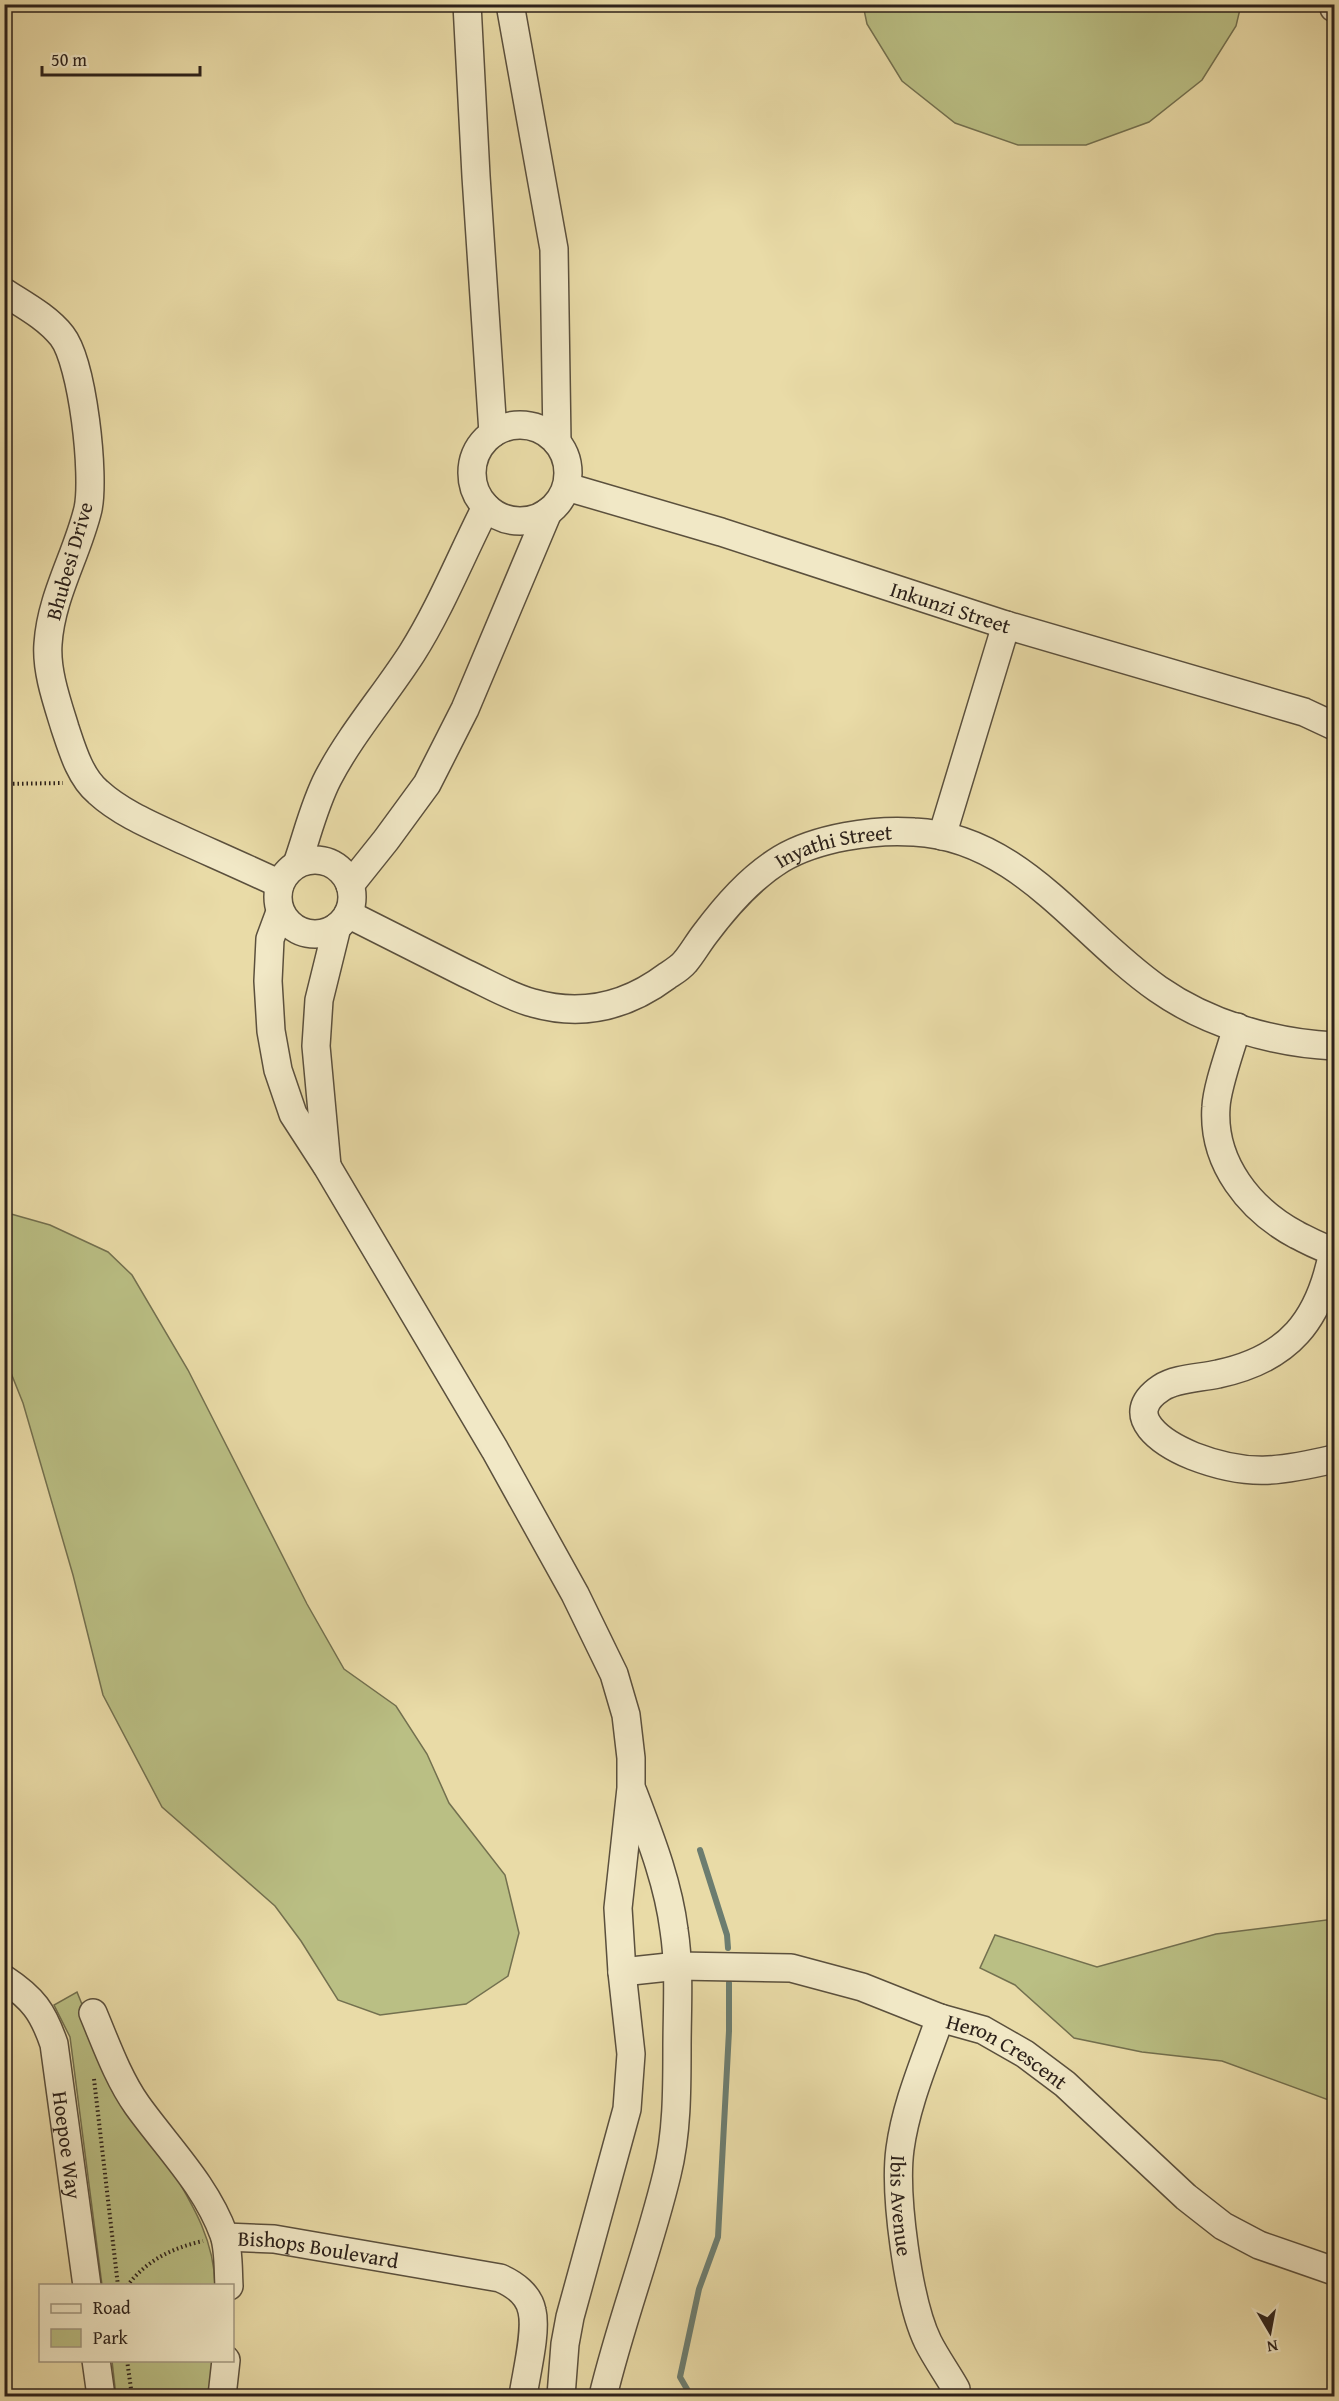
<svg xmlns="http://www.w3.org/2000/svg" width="1339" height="2401" viewBox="0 0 1339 2401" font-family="'Gentium Book Plus',serif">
	<rect width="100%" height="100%" fill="#e9dba7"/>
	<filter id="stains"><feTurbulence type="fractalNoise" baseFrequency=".00333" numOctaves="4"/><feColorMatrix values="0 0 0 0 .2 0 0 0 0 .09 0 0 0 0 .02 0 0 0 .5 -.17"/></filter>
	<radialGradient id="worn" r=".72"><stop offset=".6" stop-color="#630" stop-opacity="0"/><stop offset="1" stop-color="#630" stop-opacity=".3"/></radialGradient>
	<g fill="#babf84" stroke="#73704f" stroke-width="1.5">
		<path d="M863 5V4L1241 5 1236 26 1202 80 1149 122 1086 145H1018L955 123 902 81 867 24Z"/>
		<path d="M4 1212 50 1225 108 1252 132 1275 188 1370 307 1604 344 1669 396 1706 427 1754 449 1803 505 1875 519 1933 508 1976 466 2004 380 2015 338 2000 301 1941 275 1906 162 1807 103 1695 73 1575 23 1403 5 1358Z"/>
		<path d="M1334 1919V2102L1222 2061 1142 2052 1074 2038 1015 1985 980 1968 995 1935 1097 1967 1216 1934Z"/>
		<path d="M77 1992C99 2048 130 2098 161 2151 186 2195 214 2233 215 2285H102L70 2037 54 2005Z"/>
		<path d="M112 2361H216L210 2396H116Z"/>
	</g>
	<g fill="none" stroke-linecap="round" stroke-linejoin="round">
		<g stroke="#6c7d70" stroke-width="6">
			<path d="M700 1850 727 1935 728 1948"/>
			<path d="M691 2396 680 2377 699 2289 718 2237 729 2031V1983"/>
		</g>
		<g stroke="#5b503d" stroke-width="30">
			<g id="minor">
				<path d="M467 4 476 176 493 433"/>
				<path d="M510 4 554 249 557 442"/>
				<path d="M1333 4 1334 8"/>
				<path d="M4 292C24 305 47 317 62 336 83 363 95 476 88 509 77 555 51 596 48 644 46 671 57 702 65 728 72 749 80 777 98 792 122 814 155 827 185 841 216 855 248 869 280 884"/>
				<circle cx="520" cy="473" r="48"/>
				<path id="s1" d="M567 487 721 532 1006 625 1304 712 1334 726"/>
				<path d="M942 836 1006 625"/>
				<circle cx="315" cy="897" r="37"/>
				<path d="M297 864C307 836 314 805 328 778 351 734 385 695 412 653 441 607 461 556 486 507"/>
				<path d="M350 885 386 840 427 784 465 709 548 512"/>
				<path d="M280 912 270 939 268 981 271 1031 278 1070 293 1114 328 1168 495 1450 575 1594 614 1674 626 1715 631 1758V1788L618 1908 622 1972 631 2054 627 2109 570 2317 565 2344 561 2396"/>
				<path id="s2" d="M348 914C387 934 426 953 465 973 487 983 510 997 533 1003 582 1017 627 1006 667 976 673 972 680 968 685 962 692 954 698 943 705 934 726 906 750 878 781 859 816 838 874 829 914 832 1019 837 1078 933 1158 989 1208 1024 1273 1043 1334 1046"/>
				<path d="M1237 1027C1231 1049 1217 1086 1216 1107 1212 1163 1250 1210 1297 1235 1309 1241 1321 1248 1334 1251"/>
				<path d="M327 1166 316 1046 319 1000 337 927"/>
				<path d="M1333 1251C1320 1320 1289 1359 1218 1374 1201 1378 1176 1378 1161 1388 1119 1416 1164 1444 1193 1456 1247 1477 1279 1472 1334 1459"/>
				<path id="s3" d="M622 1972 678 1966 791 1968 862 1987 940 2018 983 2030 1025 2054 1065 2084 1186 2197 1223 2226 1259 2245 1334 2271"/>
				<path id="s4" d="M4 1979C33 1998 43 2012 54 2044L87 2286"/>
				<path d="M93 2013C106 2044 118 2078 137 2105 167 2147 206 2185 224 2235 229 2250 228 2270 229 2286"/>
				<path id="s5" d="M940 2018C925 2061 906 2104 900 2149 894 2194 908 2301 928 2342 936 2358 947 2373 956 2389"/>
				<path id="s6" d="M225 2237 274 2239 500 2278C514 2284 529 2295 532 2311 537 2332 526 2374 523 2396"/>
				<path d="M96 2360 101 2396"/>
				<path d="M222 2396 226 2360"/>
				<path d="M603 2396C621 2321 649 2249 667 2174 677 2134 677 2090 677 2048 677 2009 680 1969 674 1930 668 1882 650 1837 633 1792"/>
			</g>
		</g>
		<g stroke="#2c211a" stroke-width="4" stroke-dasharray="1.5 3" stroke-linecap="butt">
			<path d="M4 784 63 783"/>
			<path d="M94 2079 118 2286"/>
			<path d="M127 2286C147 2260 172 2248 203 2241"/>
			<path d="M127 2360 132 2396"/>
		</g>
		<use href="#minor" stroke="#f1e8c6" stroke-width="27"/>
	</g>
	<g text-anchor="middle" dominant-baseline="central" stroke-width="4.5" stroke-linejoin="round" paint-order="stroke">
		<g font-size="21" fill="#2c211a" stroke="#f1e8c6">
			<text transform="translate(69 561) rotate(-74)">Bhubesi Drive</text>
			<text stroke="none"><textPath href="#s1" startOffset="402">Inkunzi Street</textPath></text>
			<text stroke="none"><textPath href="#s2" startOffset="567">Inyathi Street</textPath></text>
			<text stroke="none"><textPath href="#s3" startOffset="402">Heron Crescent</textPath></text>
			<text stroke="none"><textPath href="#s4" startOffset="186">Hoepoe Way</textPath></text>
			<text stroke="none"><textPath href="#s5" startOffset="194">Ibis Avenue</textPath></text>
			<text stroke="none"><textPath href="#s6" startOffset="94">Bishops Boulevard</textPath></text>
		</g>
	</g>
	<rect width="1339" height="2401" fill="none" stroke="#e9dba7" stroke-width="24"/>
	<rect x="6" y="6" width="1327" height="2389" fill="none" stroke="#2c211a" stroke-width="3"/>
	<rect x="12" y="12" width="1315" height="2377" fill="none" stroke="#2c211a" stroke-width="1.5"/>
	<rect x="39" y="2284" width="195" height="78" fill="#f1e8c6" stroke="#a29881" stroke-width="1.5"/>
	<rect x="51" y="2304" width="30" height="9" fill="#f1e8c6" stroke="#a29881" stroke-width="1.5"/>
	<text x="93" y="2314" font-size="18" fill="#2c211a">Road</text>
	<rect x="51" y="2329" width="30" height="18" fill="#babf84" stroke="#a29881" stroke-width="1.5"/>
	<text x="93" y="2344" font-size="18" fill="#2c211a">Park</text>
	<g transform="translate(1270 2332) rotate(170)" stroke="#f1e8c6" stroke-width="4.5" paint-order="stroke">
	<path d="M0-4.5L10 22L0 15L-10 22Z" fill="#2c211a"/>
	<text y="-9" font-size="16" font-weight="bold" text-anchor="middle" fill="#2c211a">N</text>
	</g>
	<path d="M42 66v9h158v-9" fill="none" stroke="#2c211a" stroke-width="3"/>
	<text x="51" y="66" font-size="18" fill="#2c211a" stroke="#f1e8c6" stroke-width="4.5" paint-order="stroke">50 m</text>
	<rect width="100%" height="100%" filter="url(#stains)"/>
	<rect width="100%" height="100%" fill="url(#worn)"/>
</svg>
